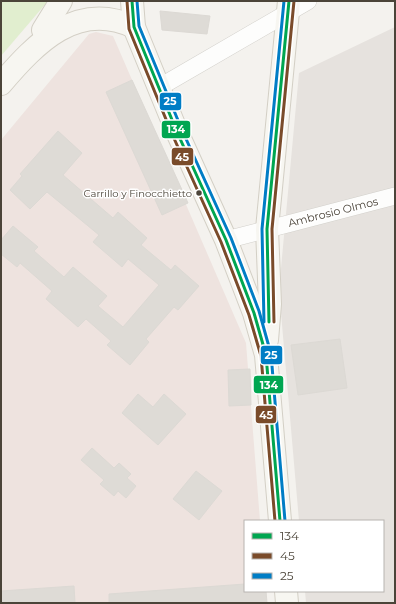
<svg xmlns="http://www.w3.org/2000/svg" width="396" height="604" viewBox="0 0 396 604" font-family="Montserrat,sans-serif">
	<rect width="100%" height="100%" fill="#f4f2ee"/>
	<path fill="#e6e2de" d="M395 27V603H306L305 591H383V521H299L279 290 299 73Z"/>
	<path fill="#eee3df" d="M96 32 113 36 246 343 260 521H245V591L267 603H1V140L89 34Z"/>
	<path fill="#e1eecf" d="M1 1H48L1 56Z"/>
	<g fill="#dedbd6" stroke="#dcd9d4">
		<path d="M160 11 210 16 207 34 162 30Z"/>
		<path d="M132 80 188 203 162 215 106 92Z"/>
		<path d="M58 131 82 153 63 175 113 218 118 212 147 238 141 245 171 270 175 265 199 286 178 310 174 307 146 339 149 342 130 365 107 345 111 341 86 319 78 327 46 299 52 291 20 263 17 267 1 254V240L13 226 38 247 34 251 64 277 73 267 107 296 98 306 123 327 159 285 128 259 122 267 93 242 99 235 47 192 30 209 10 190 22 176 20 174Z"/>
		<path d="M340 339 347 388 298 395 291 345Z"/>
		<path d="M250 369 251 405 229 406 228 370Z"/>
		<path d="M138 394 153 407 164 394 186 414 158 445 122 413Z"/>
		<path d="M92 448 114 468 119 463 131 474 127 478 136 486 126 498 118 491 114 496 100 484 104 480 81 460Z"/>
		<path d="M196 471 222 491 199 520 173 499Z"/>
		<path d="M245 584V591H266L267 603H109V594Z"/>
		<path d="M74 586 75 603H1V591Z"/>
	</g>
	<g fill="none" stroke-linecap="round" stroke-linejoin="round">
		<g stroke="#d2d0cb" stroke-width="18">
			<g id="street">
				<path d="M158 88 308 1"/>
				<path d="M226 240 395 196"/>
			</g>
		</g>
		<g stroke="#d3cfc5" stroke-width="24">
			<g id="secondary">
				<path d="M132 1 134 27 177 132 226 240 254 313 266 355 280 521"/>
				<path d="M43 30 61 1"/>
				<path d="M1 84C36 43 77 0 134 27"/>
				<path d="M267 340 270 304 267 229 289 1"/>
				<path d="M286 591 287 603"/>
			</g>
		</g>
		<use href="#street" stroke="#fdfdfc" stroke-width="17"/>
		<use href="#secondary" stroke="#f7f6f1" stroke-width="22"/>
		<g stroke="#fff" stroke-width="6">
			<g id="bus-1">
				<path d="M132 1 134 27 177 132 226 240 254 313 266 355 280 521"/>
				<path d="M269 322 267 229 289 1"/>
			</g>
		</g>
		<g stroke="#fff" stroke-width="6">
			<g id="bus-2">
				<path d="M127 1 129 29 172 134 221 242 249 315 261 356 275 521"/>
				<path d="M274 322 272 229 294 1"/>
			</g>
		</g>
		<g stroke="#fff" stroke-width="6">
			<g id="bus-3">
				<path d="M137 1 139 26 182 130 231 238 259 311 271 354 285 521"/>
				<path d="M264 322 262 229 284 1"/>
			</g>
		</g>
		<use href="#bus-1" stroke="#00a651" stroke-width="3"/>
		<use href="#bus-2" stroke="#7a4b2a" stroke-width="3"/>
		<use href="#bus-3" stroke="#007dc5" stroke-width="3"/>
	</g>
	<circle fill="#4b4439" stroke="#fff" stroke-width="1.5" cx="199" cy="193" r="3.5"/>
	<g text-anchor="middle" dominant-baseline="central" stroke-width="3" stroke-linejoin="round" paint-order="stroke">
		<g font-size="10" fill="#4b4439" stroke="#fff" text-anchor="end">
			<text x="192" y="193">Carrillo y Finocchietto</text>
		</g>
		<g font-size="11" fill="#4b4439" stroke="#fff">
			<text transform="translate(333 212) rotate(-14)">Ambrosio Olmos</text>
		</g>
	</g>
	<g stroke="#fff" stroke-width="1.5">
		<rect x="159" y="92" width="23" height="19" rx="4" fill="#007dc5"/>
		<rect x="161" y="120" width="30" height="19" rx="4" fill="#00a651"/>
		<rect x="171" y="147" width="23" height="19" rx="4" fill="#7a4b2a"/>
		<rect x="260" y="345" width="23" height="20" rx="4" fill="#007dc5"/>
		<rect x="253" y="375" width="31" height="19" rx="4" fill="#00a651"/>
		<rect x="255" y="405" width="22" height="19" rx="4" fill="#7a4b2a"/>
	</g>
	<g font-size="11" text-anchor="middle" font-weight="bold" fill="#fff">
		<text x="170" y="105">25</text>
		<text x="176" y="133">134</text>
		<text x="182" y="161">45</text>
		<text x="271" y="359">25</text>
		<text x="269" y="389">134</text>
		<text x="266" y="419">45</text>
	</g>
	<rect width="396" height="604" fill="none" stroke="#4b4439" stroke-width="4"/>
	<rect x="244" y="520" width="140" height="72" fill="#ffffff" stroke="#b7b4b0"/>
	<rect x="252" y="533" width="20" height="6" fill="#00a651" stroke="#b7b4b0"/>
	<text x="280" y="540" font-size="12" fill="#4b4439">134</text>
	<rect x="252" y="553" width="20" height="6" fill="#7a4b2a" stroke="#b7b4b0"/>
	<text x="280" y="560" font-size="12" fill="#4b4439">45</text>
	<rect x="252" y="573" width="20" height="6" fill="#007dc5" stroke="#b7b4b0"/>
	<text x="280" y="580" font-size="12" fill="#4b4439">25</text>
</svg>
